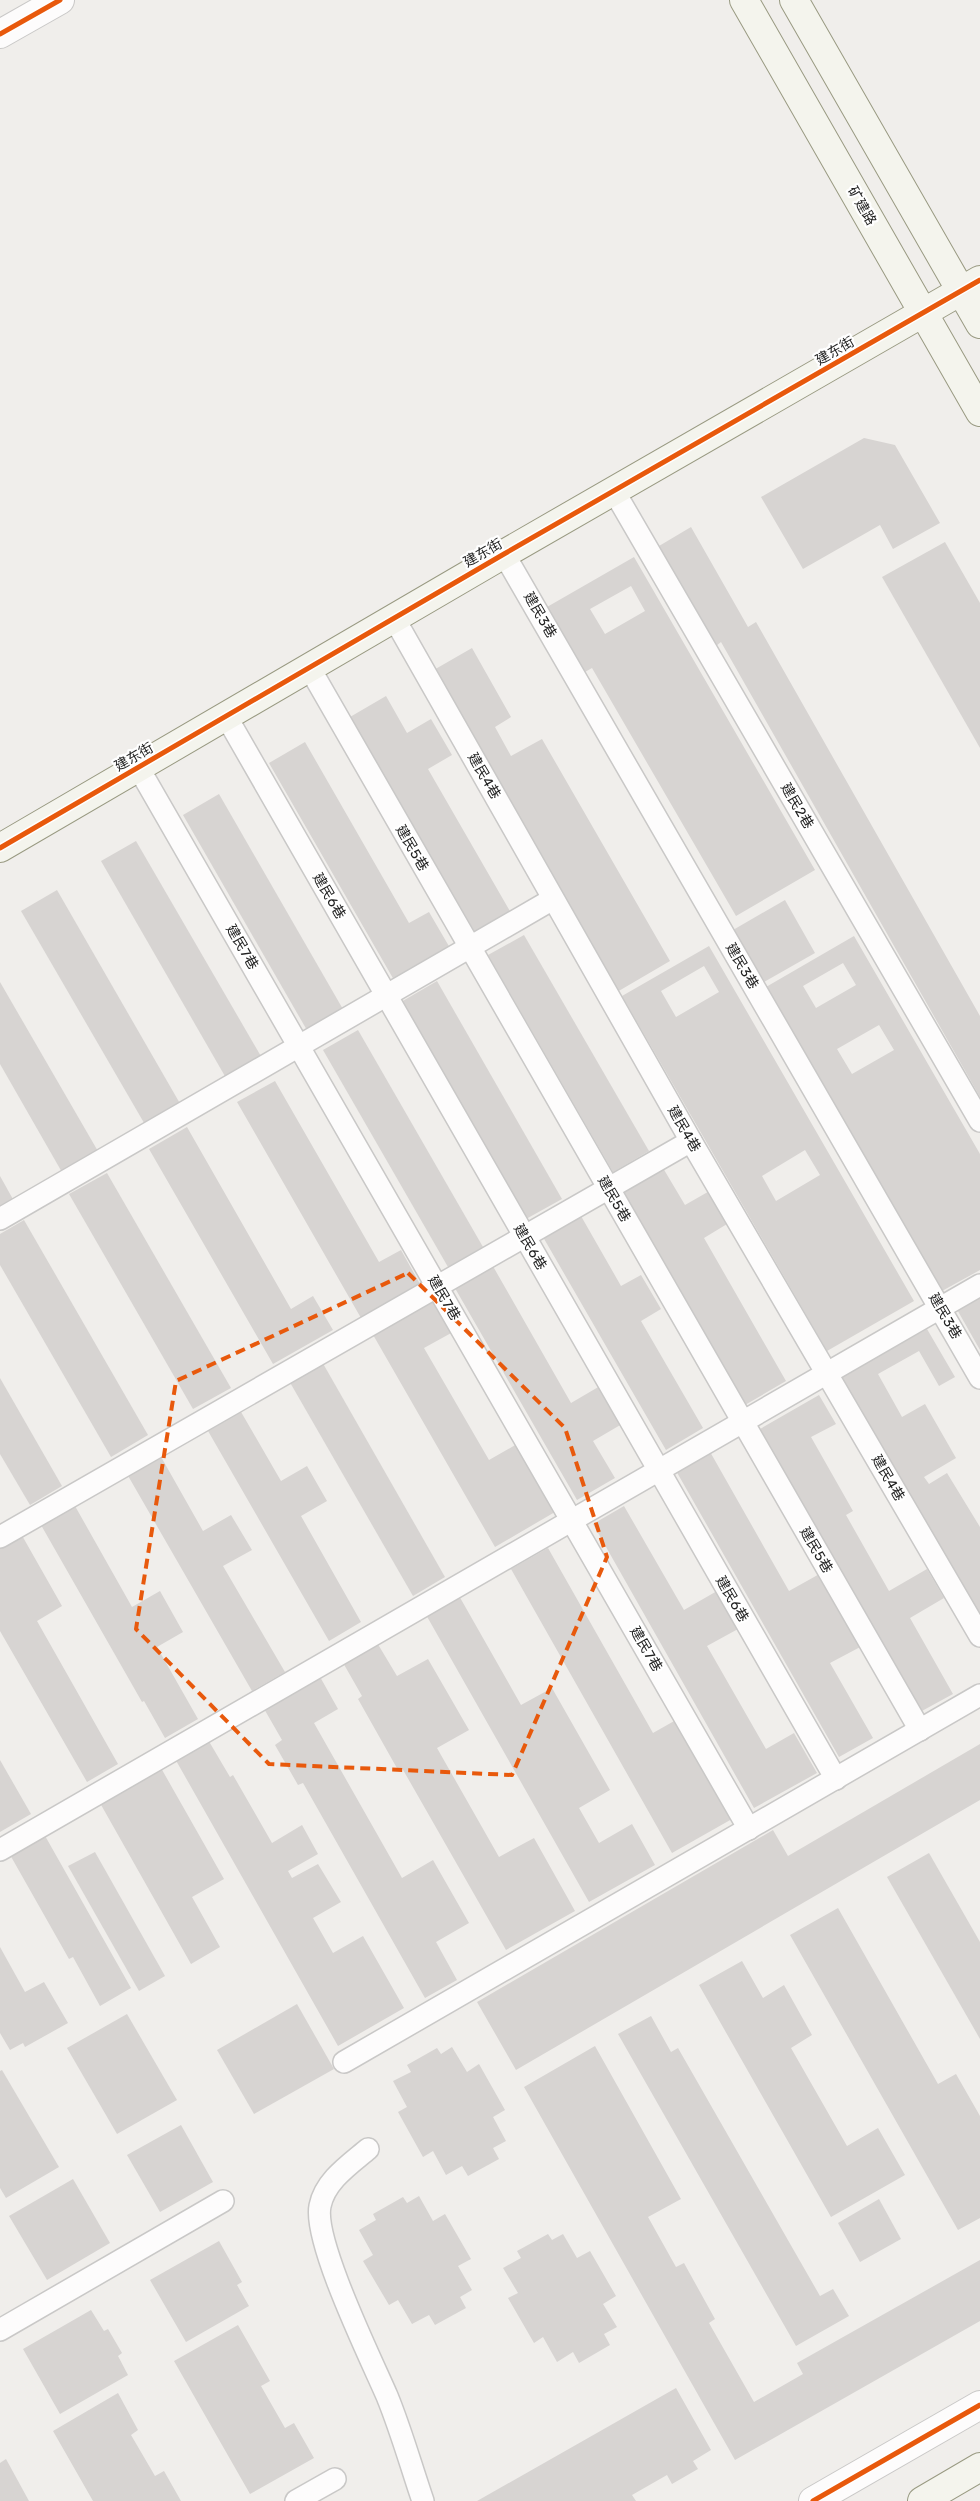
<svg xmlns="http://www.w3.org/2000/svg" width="980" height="2501" viewBox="0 0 980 2501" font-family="Rubik,'Noto Sans SC',sans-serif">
	<rect width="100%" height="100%" fill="#f0eeeb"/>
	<g fill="#d7d4d2" fill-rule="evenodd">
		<path d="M864 438 895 445 940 523 893 549 880 525 803 569 761 497Z"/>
		<path d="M691 527 748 627 756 622 980 1016V1097L721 642 716 646 659 546Z"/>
		<path d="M945 542 980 603V748L882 577Z"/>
		<path d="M634 557 815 870 736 916 592 668 585 672 547 607ZM631 586 645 611 605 634 590 609Z"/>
		<path d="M472 648 511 717 495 727 511 756 542 739 670 961 617 992 432 671Z"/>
		<path d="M386 696 407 733 431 719 452 755 428 769 511 913 476 934 350 717Z"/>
		<path d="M305 742 409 923 429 912 450 948 394 980 269 763Z"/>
		<path d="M219 794 344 1011 308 1032 183 815Z"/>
		<path d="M136 841 262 1058 226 1078 101 861Z"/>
		<path d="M57 890 182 1107 147 1128 21 911Z"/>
		<path d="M785 900 815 953 764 982 733 930Z"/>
		<path d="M524 935 649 1151 613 1172 488 955Z"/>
		<path d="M854 936 980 1154V1270L942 1291 766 987ZM843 963 856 985 816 1008 803 986ZM879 1025 894 1050 852 1074 837 1049Z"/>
		<path d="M709 946 914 1301 827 1351 622 996ZM704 966 719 992 676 1017 661 991ZM805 1150 820 1175 776 1201 762 1176Z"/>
		<path d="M437 981 562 1199 526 1219 401 1002Z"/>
		<path d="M0 982 99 1153 63 1174 0 1064Z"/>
		<path d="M358 1030 483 1247 448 1267 323 1050Z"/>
		<path d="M275 1081 379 1262 401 1250 420 1284 361 1318 237 1102Z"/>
		<path d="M187 1127 291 1309 313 1296 333 1330 273 1364 149 1149Z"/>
		<path d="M663 1168 685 1205 713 1189 732 1221 704 1238 786 1381 745 1405 622 1192Z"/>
		<path d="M107 1173 231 1388 193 1409 69 1194Z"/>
		<path d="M0 1176 14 1201 0 1209Z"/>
		<path d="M581 1216 621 1286 641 1275 661 1309 641 1321 703 1428 666 1450 543 1237Z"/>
		<path d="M24 1220 148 1435 111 1457 0 1265V1234Z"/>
		<path d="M490 1261 571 1403 600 1386 622 1424 593 1441 615 1478 577 1500 452 1283Z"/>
		<path d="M980 1292V1350L955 1306Z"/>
		<path d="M433 1298 453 1332 424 1348 489 1460 517 1444 555 1512 495 1547 372 1333Z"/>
		<path d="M927 1329 955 1377 939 1386 919 1351 878 1374 902 1417 925 1404 956 1458 924 1477 929 1484 947 1473 980 1527V1624L840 1378Z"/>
		<path d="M321 1360 445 1577 413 1596 288 1379Z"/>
		<path d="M0 1378 62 1486 30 1505 0 1454Z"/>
		<path d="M819 1395 836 1424 811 1437 853 1511 846 1515 889 1591 927 1569 944 1598 910 1618 953 1694 920 1712 760 1429Z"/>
		<path d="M237 1405 281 1481 307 1466 327 1501 301 1516 361 1622 329 1641 204 1424Z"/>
		<path d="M709 1450 789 1591 823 1572 864 1645 830 1663 873 1738 839 1757 675 1469Z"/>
		<path d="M160 1455 203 1531 231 1515 252 1550 223 1566 285 1672 252 1691 127 1474Z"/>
		<path d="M75 1506 132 1607 160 1591 183 1632 157 1647 198 1719 165 1738 144 1701 142 1702 41 1525Z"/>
		<path d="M624 1506 684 1610 717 1591 738 1629 707 1646 766 1749 794 1733 817 1773 754 1808 593 1524Z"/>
		<path d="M20 1532 62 1606 37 1621 118 1764 87 1782 0 1631V1544Z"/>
		<path d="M548 1548 653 1733 683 1716 739 1815 672 1853 511 1569Z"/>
		<path d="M458 1594 521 1705 552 1688 610 1790 579 1808 599 1843 632 1824 655 1865 589 1902 425 1613Z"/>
		<path d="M376 1641 397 1676 428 1659 469 1730 437 1748 499 1857 534 1838 575 1911 506 1950 402 1768 398 1770 358 1699 362 1696 342 1661Z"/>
		<path d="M319 1675 338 1709 314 1723 402 1878 433 1860 469 1923 436 1942 457 1980 425 1998 303 1783 298 1785 275 1745 282 1740 263 1707Z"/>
		<path d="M207 1738 230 1777 233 1775 272 1843 302 1825 318 1854 288 1871 292 1878 318 1864 341 1902 313 1918 333 1953 363 1936 404 2008 338 2046 174 1757Z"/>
		<path d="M980 1744V1800L516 2070 477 2002 773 1830 788 1856Z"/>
		<path d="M0 1760 31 1814 0 1832Z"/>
		<path d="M161 1768 224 1879 192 1897 220 1947 191 1964 100 1803Z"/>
		<path d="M44 1834 131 1988 100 2006 73 1957 69 1959 9 1853Z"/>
		<path d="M95 1852 165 1976 139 1991 68 1866Z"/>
		<path d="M929 1853 980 1942V2039L887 1877Z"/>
		<path d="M838 1908 938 2084 956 2074 980 2116V2218L958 2230 790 1935Z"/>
		<path d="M0 1947 25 1992 44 1982 68 2023 25 2047 23 2043 10 2050 0 2033Z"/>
		<path d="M742 1961 763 1998 784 1985 812 2035 791 2048 847 2146 878 2128 905 2175 831 2217 699 1985Z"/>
		<path d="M297 2004 334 2069 254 2114 217 2050Z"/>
		<path d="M127 2014 177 2100 117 2134 67 2048Z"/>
		<path d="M651 2016 671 2052 678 2048 820 2296 833 2289 849 2316 796 2346 618 2034Z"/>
		<path d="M595 2046 681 2199 648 2217 676 2267 684 2263 715 2319 709 2323 754 2402 803 2374 797 2363 980 2260V2321L735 2460 524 2087Z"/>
		<path d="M452 2047 467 2072 479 2064 505 2110 493 2117 506 2141 493 2148 499 2159 468 2176 462 2166 446 2175 433 2151 423 2157 398 2112 407 2107 393 2081 411 2072 407 2065 437 2048 441 2054Z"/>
		<path d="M2 2070 59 2167 6 2198 0 2188V2071Z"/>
		<path d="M181 2125 213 2182 160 2212 127 2155Z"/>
		<path d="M73 2179 110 2243 47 2280 9 2216Z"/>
		<path d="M419 2196 433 2221 445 2214 471 2259 458 2266 472 2290 460 2297 466 2308 435 2325 429 2315 412 2324 398 2300 389 2305 363 2261 373 2255 359 2230 376 2220 373 2214 403 2197 407 2203Z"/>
		<path d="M879 2199 901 2239 860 2262 838 2223Z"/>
		<path d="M548 2234 552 2240 563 2234 577 2258 590 2251 616 2296 603 2304 617 2327 604 2334 610 2345 579 2363 573 2352 557 2362 543 2337 534 2343 508 2298 518 2293 503 2268 521 2258 517 2251Z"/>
		<path d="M219 2241 242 2282 237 2285 249 2306 186 2342 150 2280Z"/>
		<path d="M91 2310 104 2331 108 2329 122 2353 118 2356 128 2375 60 2414 23 2349Z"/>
		<path d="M238 2325 270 2381 261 2386 285 2428 294 2423 314 2458 250 2494 174 2361Z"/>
		<path d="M676 2388 711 2450 693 2461 698 2469 672 2484 667 2475 632 2495 636 2501H477Z"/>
		<path d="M118 2393 138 2430 131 2435 155 2476 164 2471 181 2501H93L53 2431Z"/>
		<path d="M6 2459 29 2501H0V2463Z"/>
	</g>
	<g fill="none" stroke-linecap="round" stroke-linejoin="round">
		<g stroke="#c9c8c7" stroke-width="24">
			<g id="lane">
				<path d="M614 491 980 1121"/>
				<path d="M504 554 980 1378"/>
				<path d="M394 618 691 1141 980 1636"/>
				<path d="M309 667 920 1730"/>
				<path d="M226 716 836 1779"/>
				<path d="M138 767 749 1829"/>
				<path d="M0 1219 553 899"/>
				<path d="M0 1537 691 1141"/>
				<path d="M0 1850 980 1285"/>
				<path d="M344 2062 980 1695"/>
				<path d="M368 2149C349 2165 325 2181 320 2206 313 2241 371 2359 387 2396 401 2430 411 2466 423 2501"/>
				<path d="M0 2330 223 2201"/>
				<path d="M296 2501 335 2479"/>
			</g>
		</g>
		<g stroke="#c9c8c7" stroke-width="30">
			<g id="street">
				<path d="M0 34 60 0"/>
				<path d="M813 2501 980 2405"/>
			</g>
		</g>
		<g stroke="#999a82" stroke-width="30">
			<g id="secondary">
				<path d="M744 0 980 412"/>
				<path d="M794 0 980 324"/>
				<path d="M0 848 504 554 980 280"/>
				<path d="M922 2501 980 2467"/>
			</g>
		</g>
		<use href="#lane" stroke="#fdfcfc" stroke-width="21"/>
		<use href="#street" stroke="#fdfcfc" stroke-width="28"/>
		<use href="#secondary" stroke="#f4f4ed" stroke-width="28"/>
		<g stroke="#fff" stroke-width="8">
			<g id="cycleway">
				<path d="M0 34 60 0"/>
				<path d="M0 848 504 554 980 280"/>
				<path d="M813 2501 980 2405"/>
			</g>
		</g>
		<use href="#cycleway" stroke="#e8590c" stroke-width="5"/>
	</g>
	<path fill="none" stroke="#e8590c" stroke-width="4" stroke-dasharray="10 6" stroke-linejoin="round" d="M408 1273 565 1428 607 1557 512 1775 269 1764 136 1629 176 1381Z"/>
	<g text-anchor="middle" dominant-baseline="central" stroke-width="4.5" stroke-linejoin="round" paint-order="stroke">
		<g font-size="14" fill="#222" stroke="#fff">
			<text transform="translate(862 206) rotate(60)">矿建路</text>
			<text transform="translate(835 351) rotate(-30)">建东街</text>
			<text transform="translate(483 553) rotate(-30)">建东街</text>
			<text transform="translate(540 615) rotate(60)">建民3巷</text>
			<text transform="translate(134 757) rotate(-30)">建东街</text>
			<text transform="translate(484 776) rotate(60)">建民4巷</text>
			<text transform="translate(797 806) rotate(60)">建民2巷</text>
			<text transform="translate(412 848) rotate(60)">建民5巷</text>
			<text transform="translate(329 896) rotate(60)">建民6巷</text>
			<text transform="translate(242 947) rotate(60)">建民7巷</text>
			<text transform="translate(742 966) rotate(60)">建民3巷</text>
			<text transform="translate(684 1129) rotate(60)">建民4巷</text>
			<text transform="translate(614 1199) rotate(60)">建民5巷</text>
			<text transform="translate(530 1247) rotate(60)">建民6巷</text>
			<text transform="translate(444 1298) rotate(60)">建民7巷</text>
			<text transform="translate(945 1316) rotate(60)">建民3巷</text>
			<text transform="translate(888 1478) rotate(60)">建民4巷</text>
			<text transform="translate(816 1550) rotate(60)">建民5巷</text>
			<text transform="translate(732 1599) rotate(60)">建民6巷</text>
			<text transform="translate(646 1649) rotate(60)">建民7巷</text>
		</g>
	</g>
</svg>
